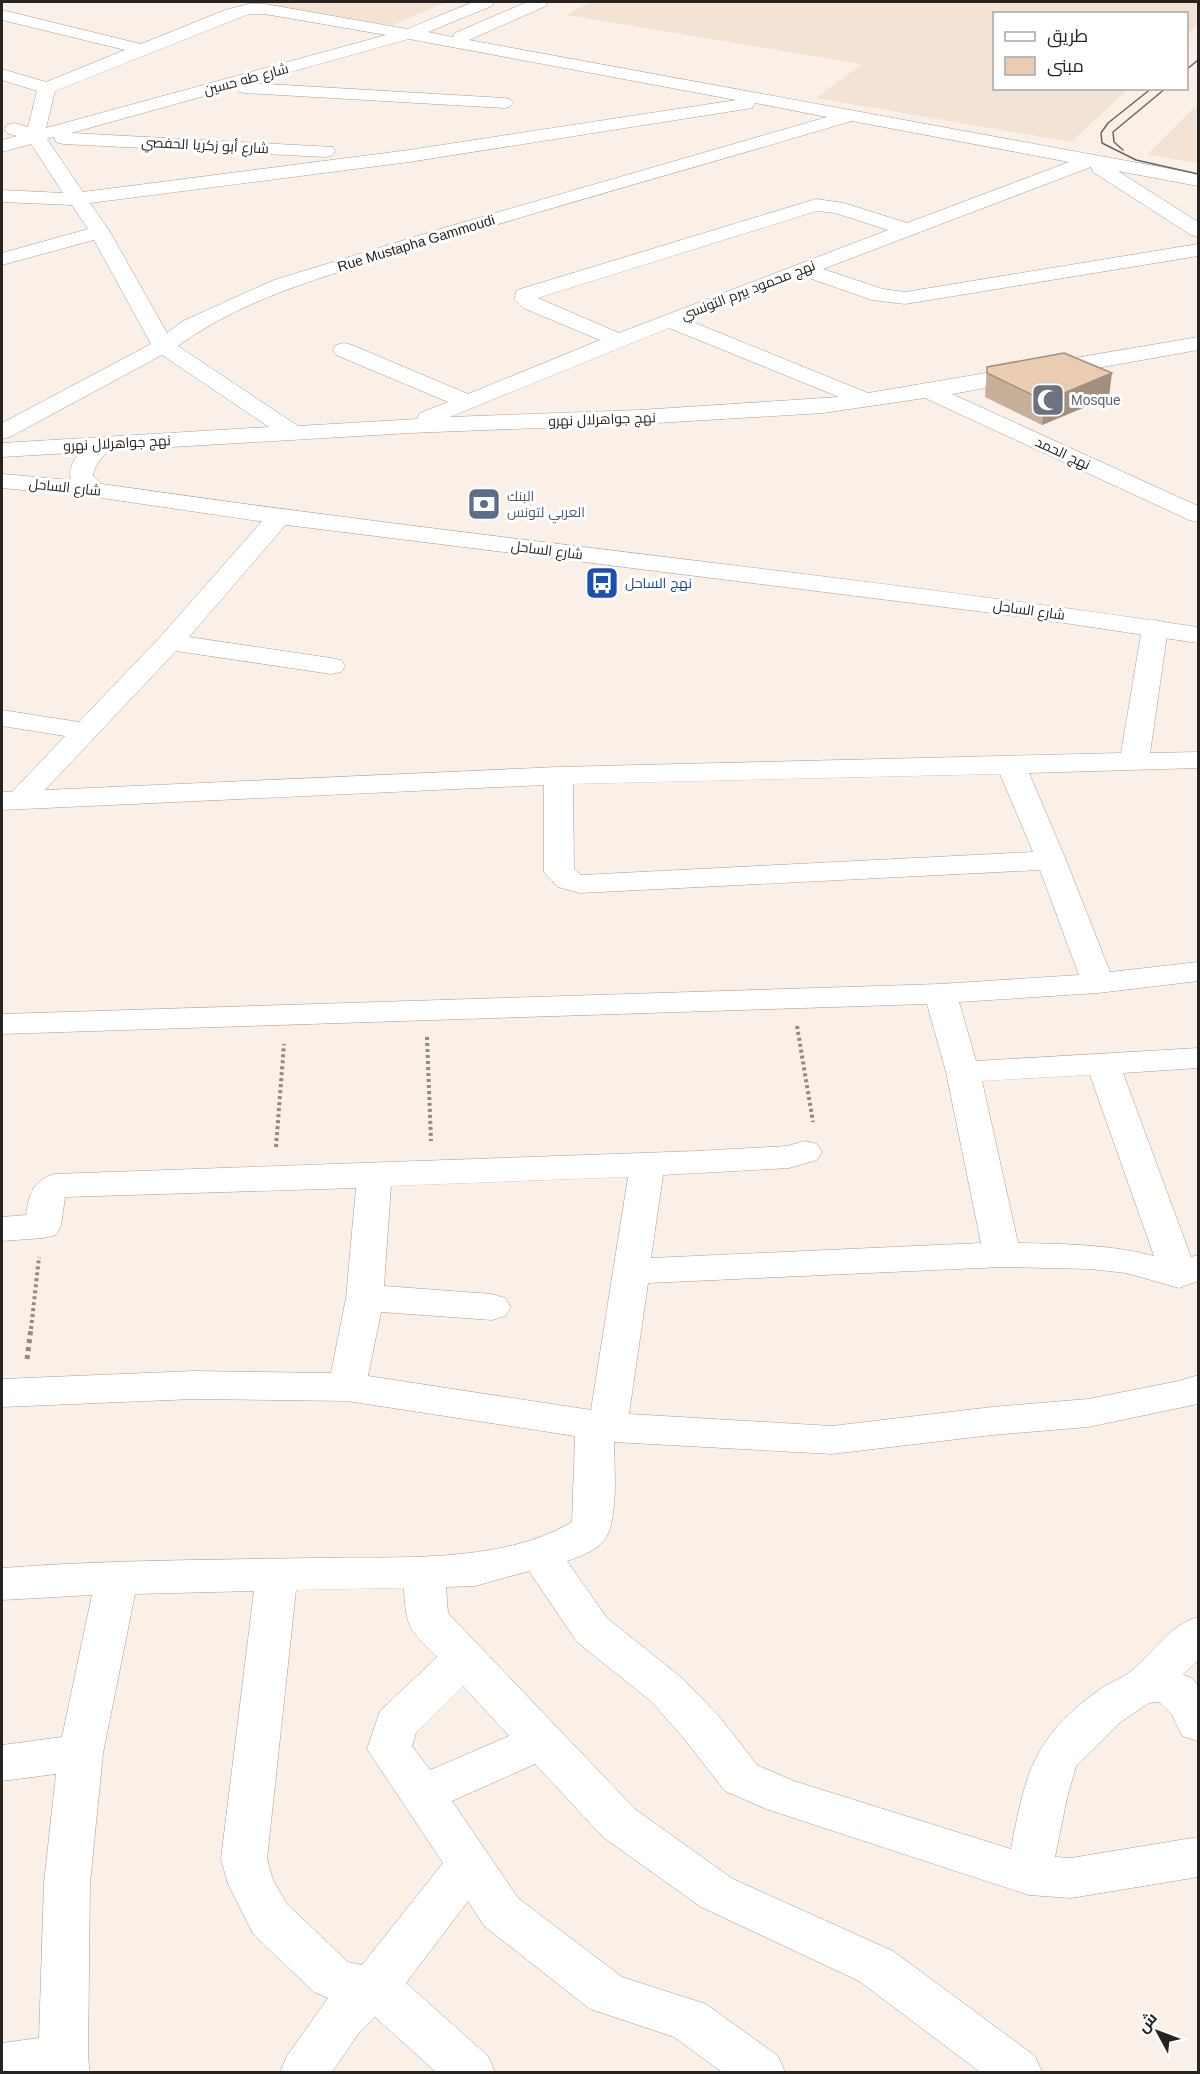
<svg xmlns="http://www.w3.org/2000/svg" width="1200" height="2074" viewBox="0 0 1200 2074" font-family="Helvetica,Cairo,sans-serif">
	<rect width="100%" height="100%" fill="#faf0e8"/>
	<g fill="#f2e3d5">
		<path d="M247 2H447L393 25Z"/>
		<path d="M590 2H1198V24L1187 35 1186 14H994V88L1128 89 1071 142 816 98 862 64 567 15Z"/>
		<path d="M1198 104V163L1147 155Z"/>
	</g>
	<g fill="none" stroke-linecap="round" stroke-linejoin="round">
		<g stroke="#a69e96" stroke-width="1">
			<g id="minor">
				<path d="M473 2H494L492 6 428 32 453 37 455 33 527 2H548L546 6 469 40 1198 174V186L1118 171 1198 222V237L1191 235 1093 172 1091 167 823 269 883 289 905 292 1198 244V256L905 304 872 300 803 276 688 320 868 393 1198 337V350L952 394 1198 506V522L1189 520 925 398 823 413 640 424 410 433 2 457V443L269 427 162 355 10 437 2 439V423L151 344 94 240 2 265V253L88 229 72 205 2 202V190L63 193 31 144 2 152V140L17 136 7 133 5 129 7 125 14 123 28 127 37 91 2 80V69L46 82 125 50 2 20V10L141 44 225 10 248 4H265L407 29ZM249 14H265L386 35 46 128 55 91ZM409 39 736 100 409 150 83 192 47 139 54 137 56 142 63 144 326 157 333 155 335 151 333 147 71 133 237 87 239 92 245 93 504 108 510 107 513 103 510 99 504 98 251 83ZM755 103 827 117 447 227 274 280 183 321 167 333 110 232 90 203 409 162 746 109 752 108ZM852 121 1069 162 907 223 844 203 816 199 517 290 514 299 523 308 600 340 468 394 352 345 344 343 336 345 333 350 336 355 448 402 420 413 417 419 298 426 178 346C251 293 344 271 429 245 569 202 711 163 852 121ZM817 211 835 213 888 230 619 333 538 298ZM669 328 839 397 640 410 450 417Z"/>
				<path d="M279 510 288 512 291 517 288 522 189 637 331 658 341 660 345 666 341 672 331 674 176 651 45 790 558 767 1121 753 1142 628 1146 622 1155 620 1164 622 1168 628 1150 753 1198 752V768L1029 773 1066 860 1110 972 1198 962V981L1098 993 959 1002 976 1061 1198 1048V1068L1123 1073 1191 1257 1198 1255V1281L1179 1288 1126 1273 1090 1269 1002 1267 648 1283 629 1414 832 1426 992 1407 1088 1399 1179 1381 1198 1375V1404L1088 1427 992 1435 832 1454 614 1442C614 1466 620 1527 601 1544 592 1552 579 1557 567 1561L607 1618 682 1678 718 1715 757 1765 794 1781 1011 1849C1026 1770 1034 1736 1103 1687 1111 1682 1120 1679 1127 1674 1152 1657 1168 1625 1198 1617V1660L1183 1675 1192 1678 1198 1686V1741L1182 1736 1172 1715 1159 1702 1149 1703 1122 1721 1076 1766 1067 1798 1055 1857 1071 1858 1198 1837V1877L1071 1898 1029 1895 766 1809 725 1791 686 1741 652 1702 577 1642 529 1571 475 1586 446 1587 448 1613 635 1809 733 1879 893 1951 1035 2056 1042 2072H980L859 1981 701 1907 603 1837 535 1764 452 1801 518 1898 622 1977 706 2004 778 2056 785 2072H722L674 2037 590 2009 484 1926 468 1901 406 1983 488 2056 495 2072H436L375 2017 359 2033 332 2072H280L287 2056 328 1998 314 1992 253 1934 228 1884 221 1859 254 1591 135 1594 103 1753 90 1883 88 2058 90 2072H2V2043L39 2038 44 1883 56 1774 2 1781V1745L62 1737 92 1595 2 1600V1568C104 1560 207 1560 310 1558 392 1556 500 1565 572 1522L575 1436 347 1401 194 1399 2 1407V1379L194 1371 331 1373 346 1298 356 1188 65 1197 61 1226 56 1235 43 1238 2 1241V1217L26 1215C29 1194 33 1180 55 1174L697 1151 787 1146 805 1141 817 1144 822 1152 817 1160 789 1168 663 1175 651 1258 981 1243 946 1072 927 1004 2 1034V1014L940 984 1079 975 1040 870 580 893 558 887 544 872V785L2 810V792H12L65 736 2 726V710L79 722 161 636 270 512ZM1000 774 1033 852 581 875 574 869 573 784ZM1090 1075 1154 1256C1109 1244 1064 1244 1018 1243L982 1081ZM628 1177 591 1410 368 1376 381 1312 492 1320 505 1316 511 1307 505 1298 492 1294 384 1286 391 1186ZM404 1588C406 1629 409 1628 437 1657L380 1711 367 1749 443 1863 362 1965 348 1962 287 1904 273 1880 267 1859 296 1590ZM463 1686 509 1736 430 1770 412 1746 416 1733Z"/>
			</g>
		</g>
		<g stroke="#a69e96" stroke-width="1">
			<path id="major" d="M98 441 106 443 110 448C103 458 95 463 93 476L102 484C467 537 834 573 1198 627V643L1024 617 279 524 95 497 2 488V474L71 480C66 464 83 445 98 441Z"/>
		</g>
		<g stroke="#918b85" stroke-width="4" stroke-dasharray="3 3" stroke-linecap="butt">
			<path d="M797 1026 813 1122"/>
			<path d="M427 1037 431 1141"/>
			<path d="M276 1147 284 1044"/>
			<path d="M31 1329 39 1257"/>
		</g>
		<path stroke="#918b85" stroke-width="5" stroke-dasharray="4 4" stroke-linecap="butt" d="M27 1359 31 1328"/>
		<use href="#minor" fill="#fff" fill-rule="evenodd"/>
		<use href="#major" fill="#fff" fill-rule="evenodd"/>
		<g stroke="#6c6662" stroke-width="1.5">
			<path d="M1186 70 1198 60"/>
			<path d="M1152 88 1108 123 1101 133 1102 143 1136 160 1198 174"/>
			<path d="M1123 150 1114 142 1113 132 1166 88"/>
		</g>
	</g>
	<path fill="#c8af99" d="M987 367 1109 397 1042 425 985 397Z"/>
	<path fill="#a38f7d" d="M1112 373 1109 397 1042 425 1045 401Z"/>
	<path fill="#e9ccb2" stroke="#a38f7d" stroke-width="1.5" d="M1064 353 1112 373 1045 401 987 373V367Z"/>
	<defs>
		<g id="mosque-square" transform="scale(1.725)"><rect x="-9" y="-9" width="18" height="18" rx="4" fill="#6b7280" stroke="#fff"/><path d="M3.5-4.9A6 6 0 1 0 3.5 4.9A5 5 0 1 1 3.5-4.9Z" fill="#fff"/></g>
		<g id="bank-square" transform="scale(1.725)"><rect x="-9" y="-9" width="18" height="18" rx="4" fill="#5c6f8a" stroke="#fff"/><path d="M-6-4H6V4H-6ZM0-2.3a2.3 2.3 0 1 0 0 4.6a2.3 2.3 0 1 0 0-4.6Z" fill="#fff"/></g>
		<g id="bus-square" transform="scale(1.725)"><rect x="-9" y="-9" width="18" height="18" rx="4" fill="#1a4fb4" stroke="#fff"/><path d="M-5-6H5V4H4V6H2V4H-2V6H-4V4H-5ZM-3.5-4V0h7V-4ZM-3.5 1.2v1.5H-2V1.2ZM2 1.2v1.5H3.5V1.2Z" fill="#fff"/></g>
	</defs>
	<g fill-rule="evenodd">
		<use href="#mosque-square" x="1048" y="400"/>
		<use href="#bank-square" x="484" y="504"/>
		<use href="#bus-square" x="602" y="583"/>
	</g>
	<g text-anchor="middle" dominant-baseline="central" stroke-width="6" stroke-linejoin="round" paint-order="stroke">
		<g font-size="14" fill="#262320" stroke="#fff">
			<text transform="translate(246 79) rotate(-15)">شارع طه حسين</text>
			<text transform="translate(205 145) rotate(3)">شارع أبو زكريا الحفصي</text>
			<text transform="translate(416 243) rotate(-17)">Rue Mustapha Gammoudi</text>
			<text transform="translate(748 290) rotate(-21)">نهج محمود بيرم التونسي</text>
			<text transform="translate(602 419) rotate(-2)">نهج جواهرلال نهرو</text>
			<text transform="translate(117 443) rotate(-3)">نهج جواهرلال نهرو</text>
			<text transform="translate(1063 453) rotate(25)">نهج الحمد</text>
			<text transform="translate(65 487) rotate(6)">شارع الساحل</text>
			<text transform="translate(547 550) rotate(7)">شارع الساحل</text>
			<text transform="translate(1029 610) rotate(8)">شارع الساحل</text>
		</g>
		<g font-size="14" fill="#5b616d" stroke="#fff" text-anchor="start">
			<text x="1071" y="400">Mosque</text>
		</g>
		<g font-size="14" fill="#4e5e75" stroke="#fff" text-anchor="start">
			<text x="507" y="496">البنك<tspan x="507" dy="16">العربي لتونس</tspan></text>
		</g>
		<g font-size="14" fill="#164399" stroke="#fff" text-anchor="start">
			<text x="625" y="583">نهج الساحل</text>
		</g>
	</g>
	<rect width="1200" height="2074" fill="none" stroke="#262320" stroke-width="6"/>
	<rect x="993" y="12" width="195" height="78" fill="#ffffff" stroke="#a8a7a6" stroke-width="1.5"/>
	<rect x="1005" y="32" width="30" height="9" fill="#ffffff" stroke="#a8a7a6" stroke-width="1.5"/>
	<text x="1047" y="42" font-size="18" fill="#262320">طريق</text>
	<rect x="1005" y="57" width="30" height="18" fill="#e9ccb2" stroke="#a8a7a6" stroke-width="1.5"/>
	<text x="1047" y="72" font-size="18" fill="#262320">مبنى</text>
	<g transform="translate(1158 2032) rotate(311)" stroke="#ffffff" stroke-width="4.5" paint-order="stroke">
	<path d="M0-4.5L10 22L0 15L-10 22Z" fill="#262320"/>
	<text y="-9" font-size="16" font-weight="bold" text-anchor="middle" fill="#262320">ش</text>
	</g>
</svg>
